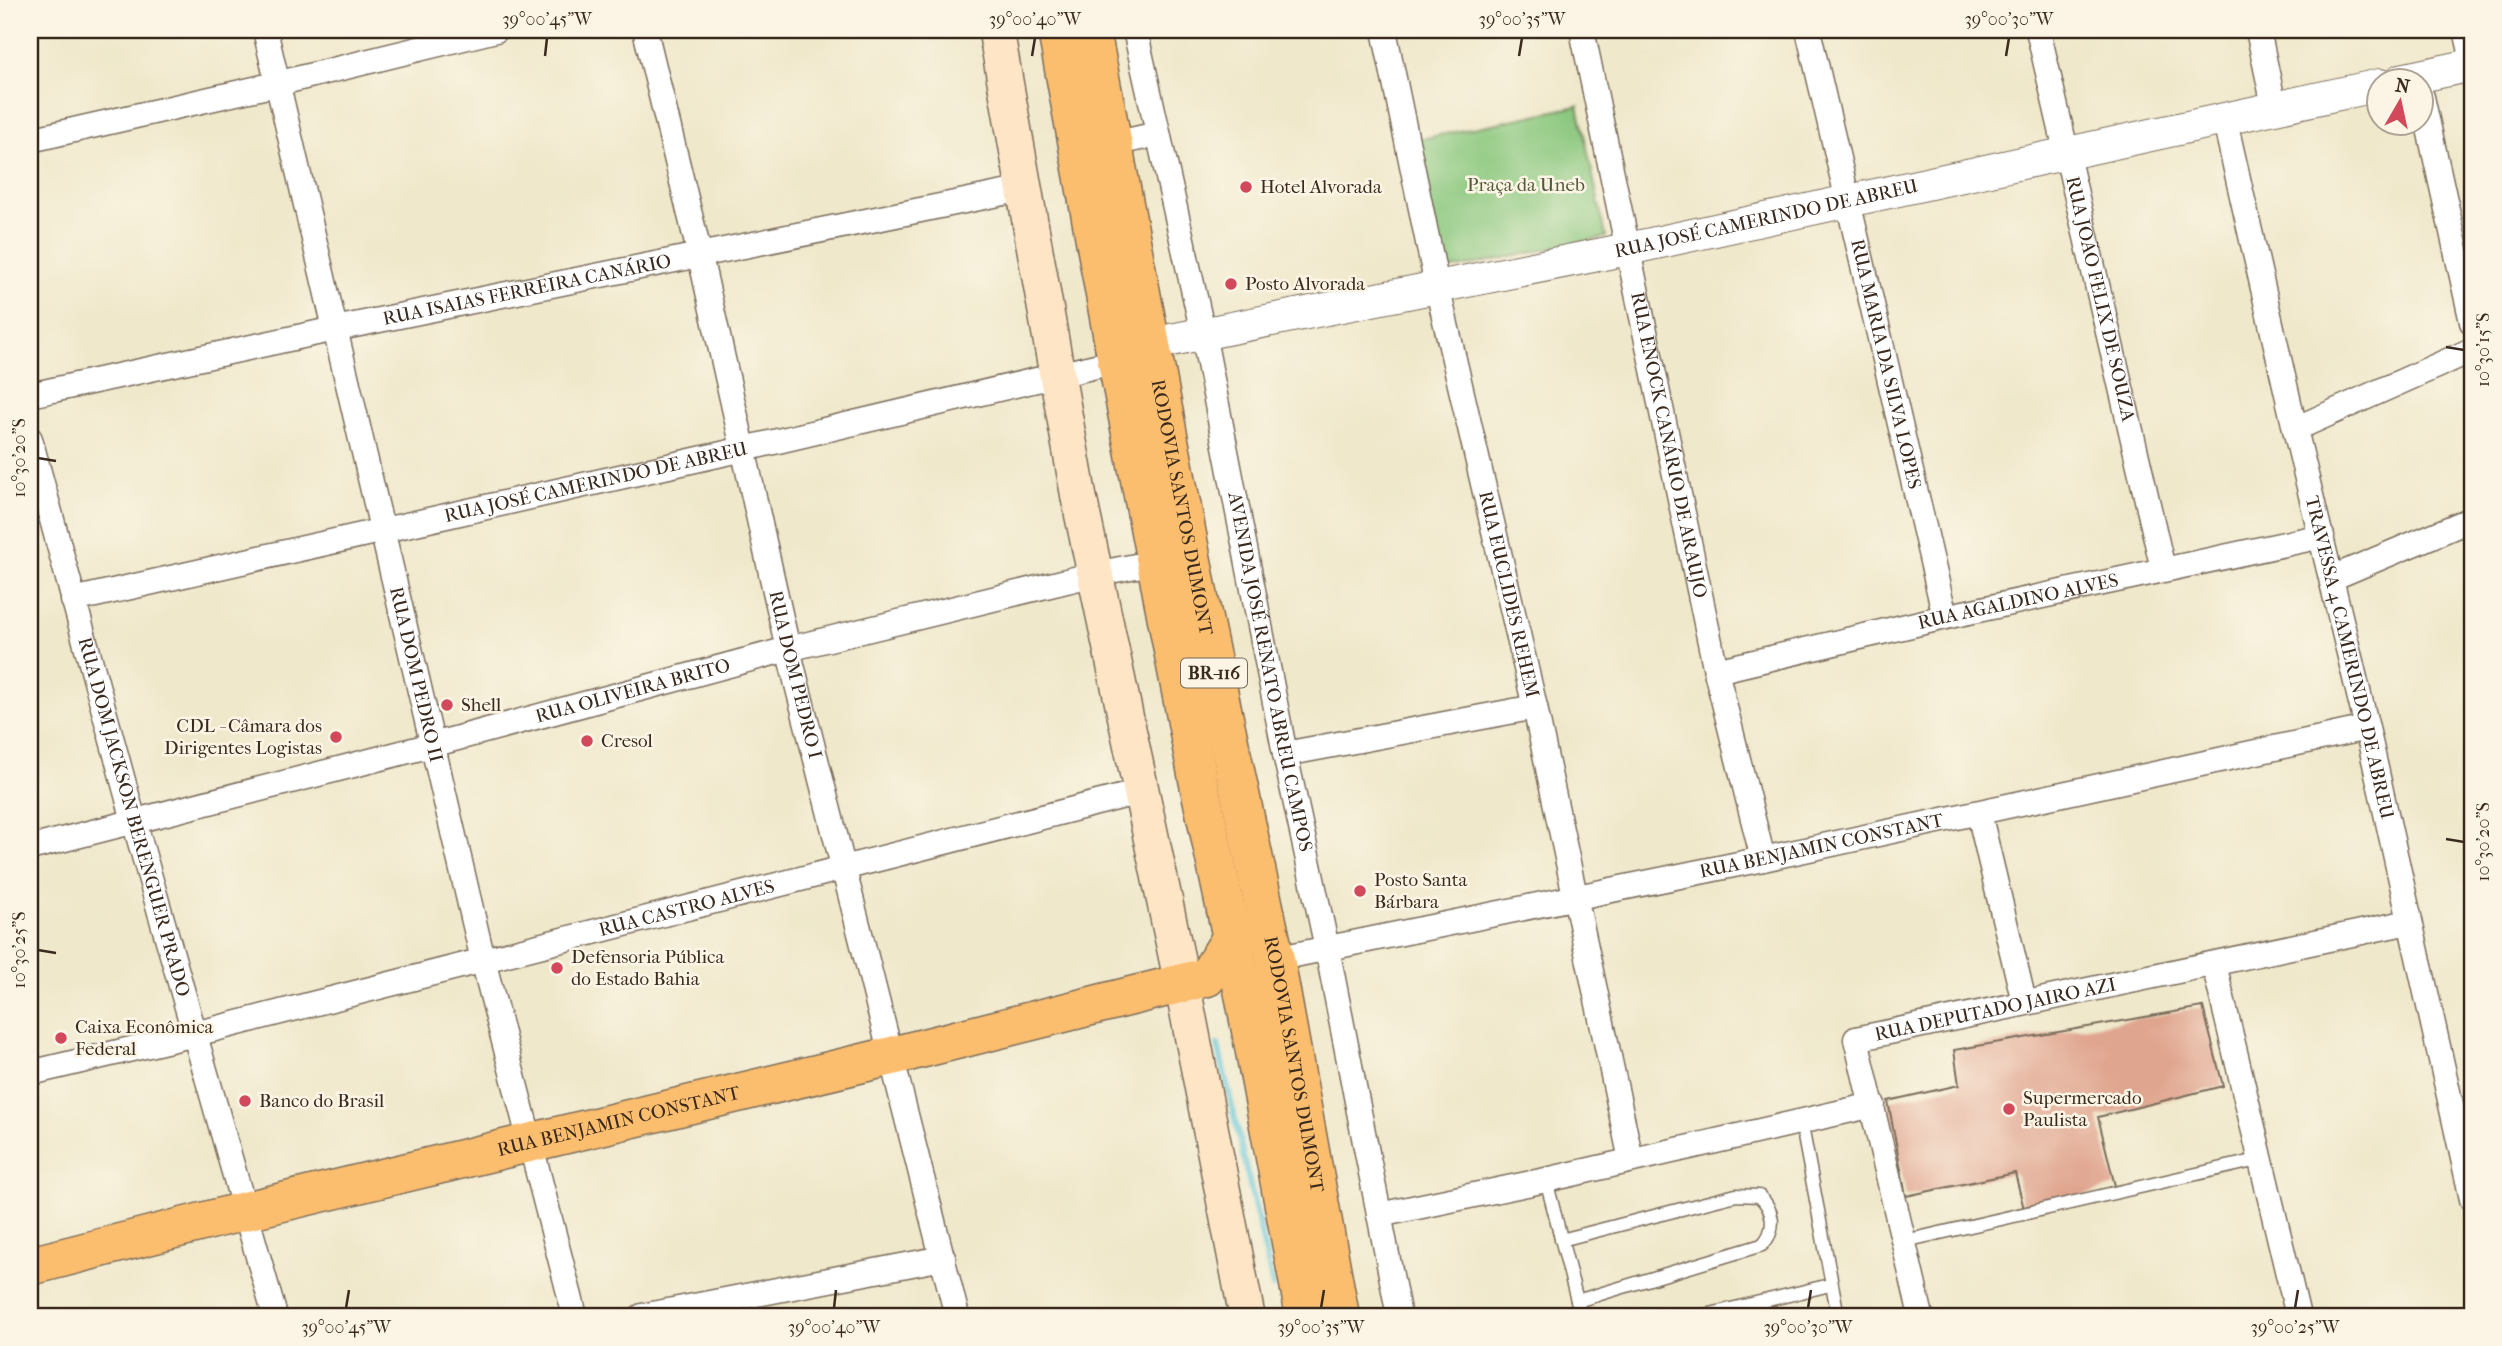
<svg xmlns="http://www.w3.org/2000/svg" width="2502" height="1346" viewBox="0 0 2502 1346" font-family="'IM FELL French Canon',serif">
	<rect width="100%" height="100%" fill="#fcf5e5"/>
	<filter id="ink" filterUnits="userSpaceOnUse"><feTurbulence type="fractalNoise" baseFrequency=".0143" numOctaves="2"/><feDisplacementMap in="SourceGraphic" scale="14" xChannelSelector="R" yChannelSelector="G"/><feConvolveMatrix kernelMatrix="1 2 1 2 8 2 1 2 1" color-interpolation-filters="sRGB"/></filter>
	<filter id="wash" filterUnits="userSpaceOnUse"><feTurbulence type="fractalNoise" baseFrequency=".00686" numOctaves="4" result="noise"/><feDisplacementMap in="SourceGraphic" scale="28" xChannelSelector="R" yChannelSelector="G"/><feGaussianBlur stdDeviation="1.57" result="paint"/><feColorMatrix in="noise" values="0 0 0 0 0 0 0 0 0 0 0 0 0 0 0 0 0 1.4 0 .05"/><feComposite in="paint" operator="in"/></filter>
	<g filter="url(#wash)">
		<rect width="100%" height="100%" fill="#efe8cb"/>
		<path fill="#8bc87f" stroke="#63794e" stroke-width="2" d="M1578 106 1606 237 1443 271 1416 140Z"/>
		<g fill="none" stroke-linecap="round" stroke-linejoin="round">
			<path stroke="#5bc4d7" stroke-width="6" d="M1218 1045 1273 1287"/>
		</g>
		<g id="blocks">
			<path fill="#e0a58f" d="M2203 1007 2223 1086 2098 1117 2115 1186 2025 1213 2015 1173 1906 1196 1888 1101 1959 1085 1954 1050Z"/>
		</g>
	</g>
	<g filter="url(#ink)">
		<use href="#blocks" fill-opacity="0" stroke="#7a6c5b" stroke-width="2"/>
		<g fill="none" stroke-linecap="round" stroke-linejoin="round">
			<g stroke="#7a6c5b" stroke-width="15">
				<g id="service">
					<path d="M1801 1121 1838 1316"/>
					<path d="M1546 1180 1581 1316"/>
					<path d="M1561 1240 1736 1195 1759 1196C1774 1209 1777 1230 1762 1245L1577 1301"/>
					<path d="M1905 1241 2262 1159"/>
					<path d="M1702 1316 1830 1285"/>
				</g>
			</g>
			<g stroke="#7a6c5b" stroke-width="27">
				<g id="minor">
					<path id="s1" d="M265 30 483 960 575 1316"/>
					<path id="s2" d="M645 30 700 256 788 649 957 1316"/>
					<path id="s3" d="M1135 30 1203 333 1285 754 1327 948 1399 1316"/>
					<path id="s4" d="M1384 30 1437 286 1535 707 1631 1160"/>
					<path id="s5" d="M1582 30 1716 671 1763 859"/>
					<path id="s6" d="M1808 30 1945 617"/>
					<path id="s7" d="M2038 30 2163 569"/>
					<path d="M2258 30 2274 106"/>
					<path d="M2466 30 2472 56"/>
					<path d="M2422 97 2472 322"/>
					<path id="s8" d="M2224 117 2295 429 2367 728 2472 1199"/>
					<path d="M30 140 276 84 496 30"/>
					<path d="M1113 144 1158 134"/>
					<path id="s9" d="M30 395 335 329 1024 189"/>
					<path d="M2295 429 2472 350"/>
					<path id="s10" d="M30 439 134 821 275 1316"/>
					<path d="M2332 578 2472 519"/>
					<path id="s11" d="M73 600 744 449 1117 361"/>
					<path id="s12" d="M1716 671 1945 617 2322 536"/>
					<path d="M1285 754 1535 707"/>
					<path d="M1979 813 2024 1002"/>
					<path id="s13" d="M30 848 432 745 788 649 1095 574 1156 562"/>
					<path id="s14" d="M1275 959 1763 859 2367 728"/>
					<path d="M2214 964 2298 1316"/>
					<path id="s15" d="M30 1073 195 1034 1140 792"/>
					<path d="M1379 1215 1546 1180 1873 1105"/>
					<path d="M642 1316 943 1258"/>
					<path id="s16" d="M1921 1316 1856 1039 2409 922"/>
				</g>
			</g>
			<g stroke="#7a6c5b" stroke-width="34">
				<g id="tertiary">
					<path d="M2401 80 2472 65"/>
					<path id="s17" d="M1151 344 1628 249 2380 85"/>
				</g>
			</g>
			<g stroke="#7a6c5b" stroke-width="38">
				<path id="secondary" d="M996 30 1079 498 1182 983 1247 1316"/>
			</g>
			<g stroke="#7a6c5b" stroke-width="41">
				<g id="primary">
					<path id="s18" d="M30 1266 245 1211 892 1056 1207 977 1230 940 1255 932"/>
				</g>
			</g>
			<g stroke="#7a6c5b" stroke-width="41">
				<g id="trunk">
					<path d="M1057 30 1117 361 1198 779 1245 999 1305 1316"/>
					<path id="s19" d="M1091 30 1203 619 1275 959 1340 1316"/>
				</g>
			</g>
			<use href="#service" stroke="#fff" stroke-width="12"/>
			<use href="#minor" stroke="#fff" stroke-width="24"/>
			<use href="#tertiary" stroke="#fff" stroke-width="32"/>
			<use href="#secondary" stroke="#fde5c5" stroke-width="35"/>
			<use href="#primary" stroke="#fbbd6e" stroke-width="38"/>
			<use href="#trunk" stroke="#fbbd6e" stroke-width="38"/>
		</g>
	</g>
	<path fill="none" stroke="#3b2a1e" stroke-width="2.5" d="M545 56 547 38M1032 56 1035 38M1519 56 1522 38M2006 56 2009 38M2446 347 2464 350M38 458 56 461M2446 839 2464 842M38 950 56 953M346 1308 349 1290M834 1308 836 1290M1321 1308 1324 1290M1808 1308 1811 1290M2295 1308 2298 1290"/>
	<g fill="#d1495b" stroke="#fcf5e5" stroke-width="2.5">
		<circle cx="1246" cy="187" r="7"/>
		<circle cx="1231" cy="284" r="7"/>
		<circle cx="447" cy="705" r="7"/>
		<circle cx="336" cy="737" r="7"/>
		<circle cx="587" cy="741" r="7"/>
		<circle cx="1360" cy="891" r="7"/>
		<circle cx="557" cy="968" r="7"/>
		<circle cx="61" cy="1038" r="7"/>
		<circle cx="245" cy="1101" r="7"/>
		<circle cx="2009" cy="1109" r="7"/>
	</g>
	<g text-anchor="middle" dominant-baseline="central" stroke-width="5" stroke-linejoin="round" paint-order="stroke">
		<rect fill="#fcf5e5" stroke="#75675a" stroke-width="2" x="1181" y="658.5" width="66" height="29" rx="5"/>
		<g font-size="18" font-weight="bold" fill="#3b2a1e">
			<text x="1214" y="673">BR-116</text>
		</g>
		<g font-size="19" fill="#53593b" stroke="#fcf5e5">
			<text x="1526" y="185">Praça da Uneb</text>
		</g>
		<g font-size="19" fill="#3b2a1e" stroke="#fcf5e5" text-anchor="start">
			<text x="1260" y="187">Hotel Alvorada</text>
			<text x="1245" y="284">Posto Alvorada</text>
			<text x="461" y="705">Shell</text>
			<text x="322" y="726" text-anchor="end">CDL - Câmara dos<tspan x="322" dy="22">Dirigentes Logistas</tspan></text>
			<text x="601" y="741">Cresol</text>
			<text x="1374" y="880">Posto Santa<tspan x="1374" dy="22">Bárbara</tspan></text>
			<text x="571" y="957">Defensoria Pública<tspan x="571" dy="22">do Estado Bahia</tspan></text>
			<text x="75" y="1027">Caixa Econômica<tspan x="75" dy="22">Federal</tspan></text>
			<text x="2023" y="1098">Supermercado<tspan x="2023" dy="22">Paulista</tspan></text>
			<text x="259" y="1101">Banco do Brasil</text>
		</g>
		<g font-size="19" fill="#3b2a1e" stroke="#fcf5e5">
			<text stroke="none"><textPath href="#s17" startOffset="628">RUA JOSÉ CAMERINDO DE ABREU</textPath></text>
			<text stroke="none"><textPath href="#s9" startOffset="508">RUA ISAIAS FERREIRA CANÁRIO</textPath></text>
			<text stroke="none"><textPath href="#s7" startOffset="276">RUA JOÃO FELIX DE SOUZA</textPath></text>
			<text stroke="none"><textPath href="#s6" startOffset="343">RUA MARIA DA SILVA LOPES</textPath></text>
			<text stroke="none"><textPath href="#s5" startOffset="424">RUA ENOCK CANÁRIO DE ARAUJO</textPath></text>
			<text stroke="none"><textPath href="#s11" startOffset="536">RUA JOSÉ CAMERINDO DE ABREU</textPath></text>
			<text stroke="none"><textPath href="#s19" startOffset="486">RODOVIA SANTOS DUMONT</textPath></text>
			<text stroke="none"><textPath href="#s4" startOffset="578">RUA EUCLIDES REHEM</textPath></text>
			<text stroke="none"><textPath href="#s12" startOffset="310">RUA AGALDINO ALVES</textPath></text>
			<text stroke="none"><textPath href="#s8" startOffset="555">TRAVESSA 4 CAMERINDO DE ABREU</textPath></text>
			<text stroke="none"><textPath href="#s3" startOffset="656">AVENIDA JOSÉ RENATO ABREU CAMPOS</textPath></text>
			<text stroke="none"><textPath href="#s1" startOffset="662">RUA DOM PEDRO II</textPath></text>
			<text stroke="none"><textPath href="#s2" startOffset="662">RUA DOM PEDRO I</textPath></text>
			<text stroke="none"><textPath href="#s13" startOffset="623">RUA OLIVEIRA BRITO</textPath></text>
			<text stroke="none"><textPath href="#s10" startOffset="392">RUA DOM JACKSON BERENGUER PRADO</textPath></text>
			<text stroke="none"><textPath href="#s14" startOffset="558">RUA BENJAMIN CONSTANT</textPath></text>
			<text stroke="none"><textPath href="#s15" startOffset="677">RUA CASTRO ALVES</textPath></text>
			<text stroke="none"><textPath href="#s16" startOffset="427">RUA DEPUTADO JAIRO AZI</textPath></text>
			<text stroke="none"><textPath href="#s19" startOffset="1054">RODOVIA SANTOS DUMONT</textPath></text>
			<text stroke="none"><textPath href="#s18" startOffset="606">RUA BENJAMIN CONSTANT</textPath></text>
		</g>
	</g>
	<rect width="2502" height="1346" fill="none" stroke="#fcf5e5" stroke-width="77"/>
	<g transform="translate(2400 102) rotate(9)"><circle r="33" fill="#fcf5e5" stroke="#afa495" stroke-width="2"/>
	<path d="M0-5L12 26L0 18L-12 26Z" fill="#d1495b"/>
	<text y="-10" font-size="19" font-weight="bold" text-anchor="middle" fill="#3b2a1e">N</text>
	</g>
	<rect x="38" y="38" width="2426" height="1270" fill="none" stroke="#3b2a1e" stroke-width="2.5"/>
	<g font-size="18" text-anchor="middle" fill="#3b2a1e">
		<text x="547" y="25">39°00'45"W</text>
		<text x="1035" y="25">39°00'40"W</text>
		<text x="1522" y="25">39°00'35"W</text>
		<text x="2009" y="25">39°00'30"W</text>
		<text transform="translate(2483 350) rotate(-90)" y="6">10°30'15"S</text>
		<text transform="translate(19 458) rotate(-90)" y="6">10°30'20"S</text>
		<text transform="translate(2483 842) rotate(-90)" y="6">10°30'20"S</text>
		<text transform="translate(19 950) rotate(-90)" y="6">10°30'25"S</text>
		<text x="346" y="1333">39°00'45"W</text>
		<text x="834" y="1333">39°00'40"W</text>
		<text x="1321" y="1333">39°00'35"W</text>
		<text x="1808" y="1333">39°00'30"W</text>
		<text x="2295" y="1333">39°00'25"W</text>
	</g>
</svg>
